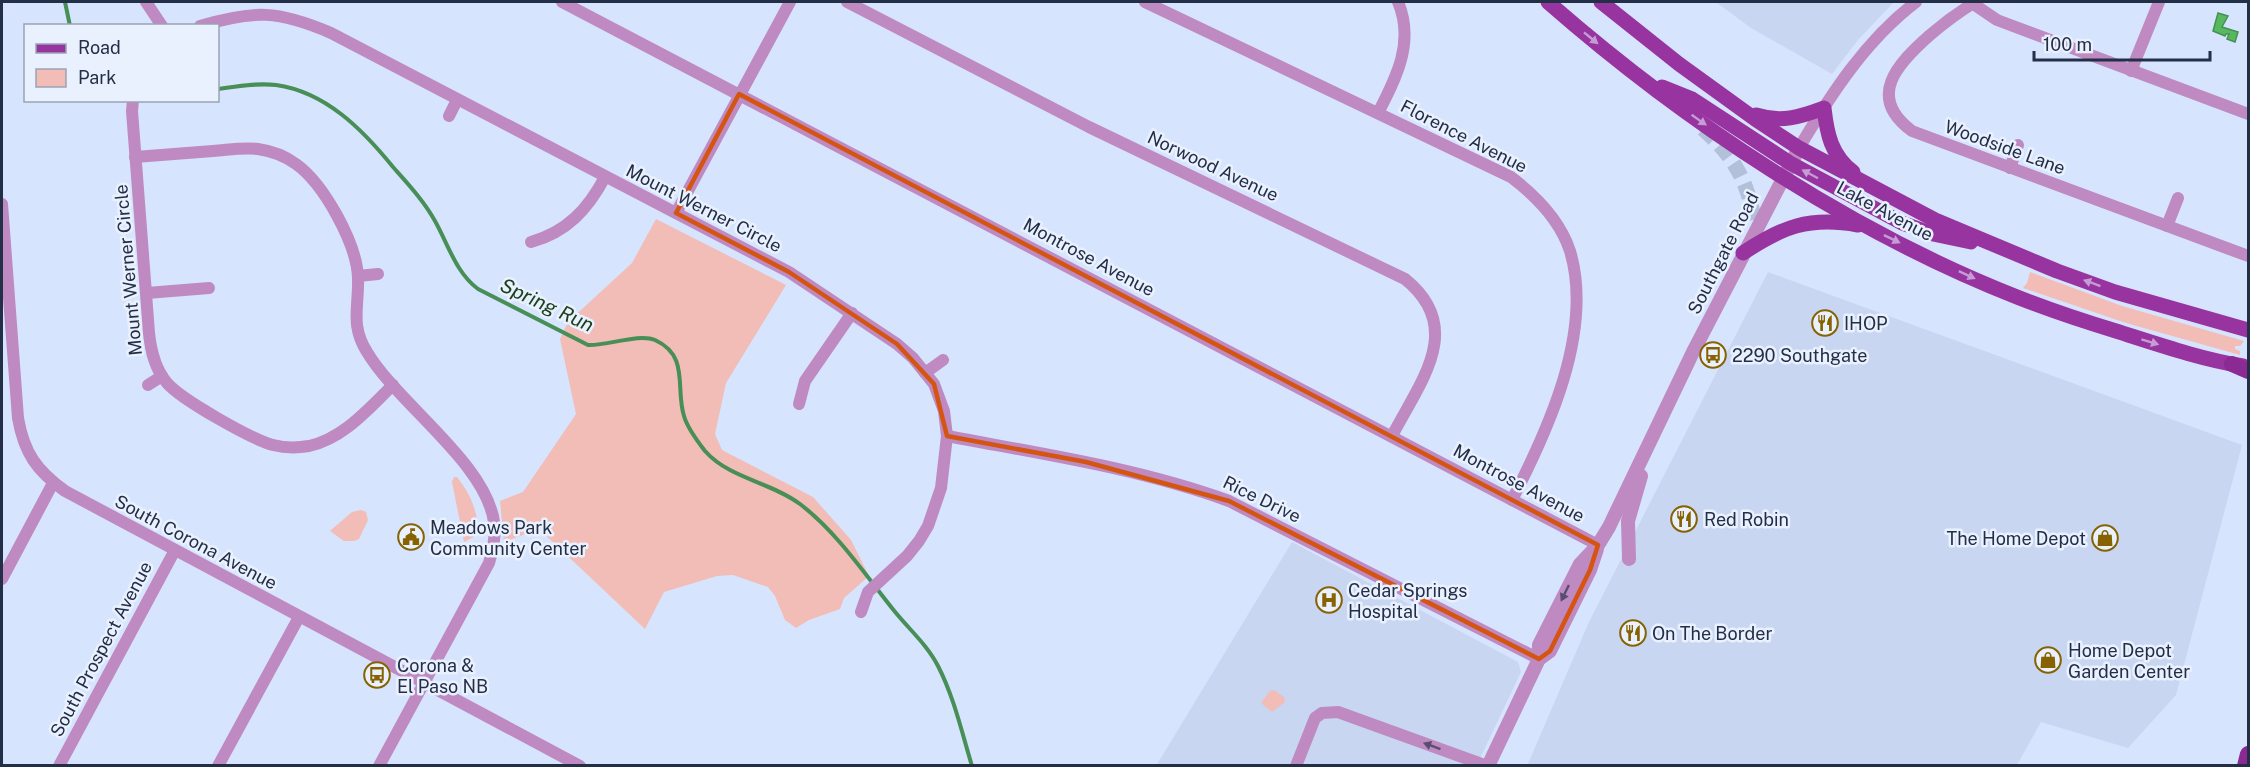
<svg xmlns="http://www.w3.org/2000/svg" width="2250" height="767" viewBox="0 0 2250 767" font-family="'Public Sans',sans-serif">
	<rect width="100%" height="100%" fill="#d7e4fe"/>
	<g fill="#c8d6f2">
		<path d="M1716 2H1894L1858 40 1832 74 1751 28Z"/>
		<path d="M1768 272 2242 445 2176 695 2128 748 2041 722 2017 765 1527 766 1589 622Z"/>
		<path d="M1292 542 1518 662 1521 672 1477 765 1156 766Z"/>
	</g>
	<g fill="#f2bcb7">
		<path d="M656 219 786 285 726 383 715 434 722 450 813 497 851 540 869 576 844 598 840 609 809 620 796 628 785 620 775 596 768 587 733 575 717 576 664 592 645 629 539 529 504 542 500 501 523 492 576 414 560 339 568 322 632 263Z"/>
		<path d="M2030 272 2122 306 2244 341 2240 346H2235V349L2240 351V355L2126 323 2023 288 2027 283Z"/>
		<path d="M454 477H457C471 495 477 510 479 534L464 542 452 482Z"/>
		<path d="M361 510 366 512 368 520 359 539 354 541H344L330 531 352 512Z"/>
		<path d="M1274 690 1284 697 1285 702 1272 712 1261 703 1270 691Z"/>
	</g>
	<path fill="#57b95d" stroke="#478f56" stroke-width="1.5" d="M2218 13 2228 16 2222 27 2238 32 2235 42 2227 39 2229 34H2226L2225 36 2213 31Z"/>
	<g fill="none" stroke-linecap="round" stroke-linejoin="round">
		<g stroke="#478f56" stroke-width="4">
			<path d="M65 2 70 26"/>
			<path d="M218 89C237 86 257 83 276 85 326 92 363 130 393 167 408 184 424 201 435 221 448 244 456 273 478 289L588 345C607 346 639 333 655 340 690 356 675 388 684 416 687 427 698 442 705 451 730 479 771 482 800 504 838 533 866 576 896 613 910 630 928 646 938 666 954 697 962 733 972 766"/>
		</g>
		<path stroke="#b3c0d9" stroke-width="15" stroke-dasharray="15 8" stroke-linecap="butt" d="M1703 129C1737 160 1748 182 1756 228"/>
		<g stroke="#be8ac1" stroke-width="12">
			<path d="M146 2 162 26"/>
			<path d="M562 2 1598 545"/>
			<path d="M847 2 1089 127 1405 279C1466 328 1420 382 1392 436"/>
			<path d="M1145 2 1511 177C1536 196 1560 220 1570 251 1594 331 1548 430 1512 500"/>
			<path d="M1975 2C1959 12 1944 23 1930 35 1897 64 1866 97 1912 131L2248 256"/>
			<path d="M1972 3 1997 20 2248 114"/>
			<path d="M200 26C254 10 278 10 331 33L789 272 897 344 913 358 934 384 944 411 947 436 941 488 928 526 919 541 907 556 868 592 861 612"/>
			<path d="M2131 71 2159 2"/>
			<path d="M133 100 132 111 149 333C151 352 155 369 167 383 182 400 251 439 273 445 285 448 297 448 309 446 344 438 368 409 393 385"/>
			<path d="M1378 113C1396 78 1415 42 1398 2"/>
			<path d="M449 116 457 100"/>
			<path d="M1799 148C1831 94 1866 40 1916 2"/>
			<path d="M135 157C161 155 187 153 213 151 228 150 243 147 258 149 272 151 285 156 296 164 324 184 357 244 358 278 359 307 350 325 367 352 398 404 486 463 494 522 496 536 493 550 489 563L379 766"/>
			<path d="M2010 168 2018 145"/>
			<path d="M2 204 18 418C24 453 37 471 65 491L580 766"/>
			<path d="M676 213 790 2"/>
			<path d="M2167 226 2178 198"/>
			<path d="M531 242C567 232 588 209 605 177"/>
			<path d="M358 276 378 274"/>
			<path d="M147 293 209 288"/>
			<path d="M925 373 943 360"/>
			<path d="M148 385 162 376"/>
			<path d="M799 404 805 381 852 313"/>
			<path d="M947 436C1042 454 1138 468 1229 501L1539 659"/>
			<path d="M2 579 53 483"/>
			<path d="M59 766 175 550"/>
			<path d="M218 766 299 617"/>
			<path d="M1296 766 1315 718 1322 713 1338 712 1487 766"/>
		</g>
		<g stroke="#be8ac1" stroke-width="14">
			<path d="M1629 559 1628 521 1641 476"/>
			<path d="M1539 659 1550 651 1590 570 1597 549"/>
			<path d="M1488 766 1539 659V645L1580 564 1598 545 1609 527 1693 352 1799 148"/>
		</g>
		<g stroke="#9834a0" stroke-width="15">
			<path d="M1548 2C1684 121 1849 231 2017 297 2050 310 2083 321 2116 331 2157 344 2200 359 2243 366"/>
			<path d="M1601 2 1679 64 1755 119 1799 148 1935 220 2057 271 2115 292 2248 330"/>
			<path d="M1662 87 1692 99 1790 163 1902 223 1933 234 1971 242"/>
			<path d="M1756 115C1781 123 1800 117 1824 108 1827 134 1831 155 1853 172"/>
			<path d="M1743 253C1782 227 1809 216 1858 225"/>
		</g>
		<g stroke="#8c2a93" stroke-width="16">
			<path d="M2232 364 2248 371"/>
			<path d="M2245 766 2248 754"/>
		</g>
	</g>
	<defs><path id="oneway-solid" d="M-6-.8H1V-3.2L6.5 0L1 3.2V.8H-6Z" transform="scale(1.5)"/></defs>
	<g fill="#c59cd4">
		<use href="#oneway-solid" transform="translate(1591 38) rotate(39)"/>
		<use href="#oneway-solid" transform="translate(1699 120) rotate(35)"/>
		<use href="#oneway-solid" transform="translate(1810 174) rotate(-152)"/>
		<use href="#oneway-solid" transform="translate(1892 239) rotate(26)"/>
		<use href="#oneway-solid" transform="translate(1967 275) rotate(25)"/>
		<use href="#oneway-solid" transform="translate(2092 283) rotate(-160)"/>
		<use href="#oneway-solid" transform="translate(2150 342) rotate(17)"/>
	</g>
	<g fill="#594e72">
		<use href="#oneway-solid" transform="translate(1565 593) rotate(116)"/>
		<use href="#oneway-solid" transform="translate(1432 746) rotate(-160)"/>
	</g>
	<path fill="none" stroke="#d45512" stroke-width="4.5" stroke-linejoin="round" d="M739 94 1598 545 1590 570 1550 651 1539 659 1229 501 1086 462 947 436 934 384 897 344 789 272 676 213Z"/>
	<defs>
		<g id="restaurant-ring" transform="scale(1.35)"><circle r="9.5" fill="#eaf1fe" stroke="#866300" stroke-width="1.5"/><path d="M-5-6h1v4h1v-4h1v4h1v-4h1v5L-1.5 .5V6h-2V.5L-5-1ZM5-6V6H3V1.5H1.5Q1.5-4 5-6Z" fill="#866300"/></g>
		<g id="bus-ring" transform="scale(1.35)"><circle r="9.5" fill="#eaf1fe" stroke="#866300" stroke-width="1.5"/><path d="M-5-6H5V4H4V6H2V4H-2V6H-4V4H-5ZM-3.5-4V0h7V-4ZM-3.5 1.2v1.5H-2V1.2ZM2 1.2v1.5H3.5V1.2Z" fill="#866300"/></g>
		<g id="civic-ring" transform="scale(1.35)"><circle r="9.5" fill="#eaf1fe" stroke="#866300" stroke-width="1.5"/><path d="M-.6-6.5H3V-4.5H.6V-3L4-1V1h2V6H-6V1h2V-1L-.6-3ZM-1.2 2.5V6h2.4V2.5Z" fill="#866300"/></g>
		<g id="shop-ring" transform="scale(1.35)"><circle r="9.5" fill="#eaf1fe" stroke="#866300" stroke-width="1.5"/><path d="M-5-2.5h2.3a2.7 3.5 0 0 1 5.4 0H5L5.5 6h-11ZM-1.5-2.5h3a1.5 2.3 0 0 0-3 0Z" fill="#866300"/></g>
		<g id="hospital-ring" transform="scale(1.35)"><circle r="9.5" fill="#eaf1fe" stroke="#866300" stroke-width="1.5"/><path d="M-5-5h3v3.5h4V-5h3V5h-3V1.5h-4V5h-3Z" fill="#866300"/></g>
	</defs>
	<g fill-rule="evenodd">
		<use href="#restaurant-ring" x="1825" y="323"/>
		<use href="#bus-ring" x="1713" y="355"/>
		<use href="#restaurant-ring" x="1684" y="519"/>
		<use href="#civic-ring" x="411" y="537"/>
		<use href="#shop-ring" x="2105" y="538"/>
		<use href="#hospital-ring" x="1329" y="600"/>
		<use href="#restaurant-ring" x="1633" y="633"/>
		<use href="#shop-ring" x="2048" y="660"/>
		<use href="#bus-ring" x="377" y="675"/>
	</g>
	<g text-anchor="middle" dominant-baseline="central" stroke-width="5" stroke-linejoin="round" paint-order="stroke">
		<g font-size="18" fill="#232e47" stroke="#eaf1fe">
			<text transform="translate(1464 136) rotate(27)">Florence Avenue</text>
			<text transform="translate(2005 147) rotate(20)">Woodside Lane</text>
			<text transform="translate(1213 166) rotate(25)">Norwood Avenue</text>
			<text transform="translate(704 208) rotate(27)">Mount Werner Circle</text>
			<text transform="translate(1885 211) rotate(28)">Lake Avenue</text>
			<text transform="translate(1723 253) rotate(-63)">Southgate Road</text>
			<text transform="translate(1089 257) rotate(28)">Montrose Avenue</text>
			<text transform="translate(128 270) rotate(-95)">Mount Werner Circle</text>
			<text transform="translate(1519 483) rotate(28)">Montrose Avenue</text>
			<text transform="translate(1262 499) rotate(26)">Rice Drive</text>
			<text transform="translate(196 542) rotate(28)">South Corona Avenue</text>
			<text transform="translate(101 649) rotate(-62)">South Prospect Avenue</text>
		</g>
		<g font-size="18" fill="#232e47" stroke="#eaf1fe" text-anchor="start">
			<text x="1844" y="323">IHOP</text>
			<text x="1732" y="355">2290 Southgate</text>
			<text x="1704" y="519">Red Robin</text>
			<text x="430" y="527">Meadows Park<tspan x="430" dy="21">Community Center</tspan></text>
			<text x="2086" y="538" text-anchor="end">The Home Depot</text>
			<text x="1348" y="590">Cedar Springs<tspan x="1348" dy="21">Hospital</tspan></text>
			<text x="1652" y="633">On The Border</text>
			<text x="2068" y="650">Home Depot<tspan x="2068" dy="21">Garden Center</tspan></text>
			<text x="397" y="665">Corona &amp;<tspan x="397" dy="21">El Paso NB</tspan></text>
		</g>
		<g font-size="20" font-style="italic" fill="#1b411d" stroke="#eaf1fe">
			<text transform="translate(547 305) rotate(25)">Spring Run</text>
		</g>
	</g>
	<rect width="2250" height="767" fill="none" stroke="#232e47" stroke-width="6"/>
	<rect x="24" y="24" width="195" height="78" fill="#eaf1fe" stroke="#9aa3b5" stroke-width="1.5"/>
	<rect x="36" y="44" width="30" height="9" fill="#9834a0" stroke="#9aa3b5" stroke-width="1.5"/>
	<text x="78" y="54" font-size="18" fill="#232e47">Road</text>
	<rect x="36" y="69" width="30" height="18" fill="#f2bcb7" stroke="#9aa3b5" stroke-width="1.5"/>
	<text x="78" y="84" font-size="18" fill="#232e47">Park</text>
	<path d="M2034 51v9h176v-9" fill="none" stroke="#232e47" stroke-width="3"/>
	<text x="2043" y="51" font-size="18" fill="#232e47" stroke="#eaf1fe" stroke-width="4.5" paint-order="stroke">100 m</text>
</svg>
